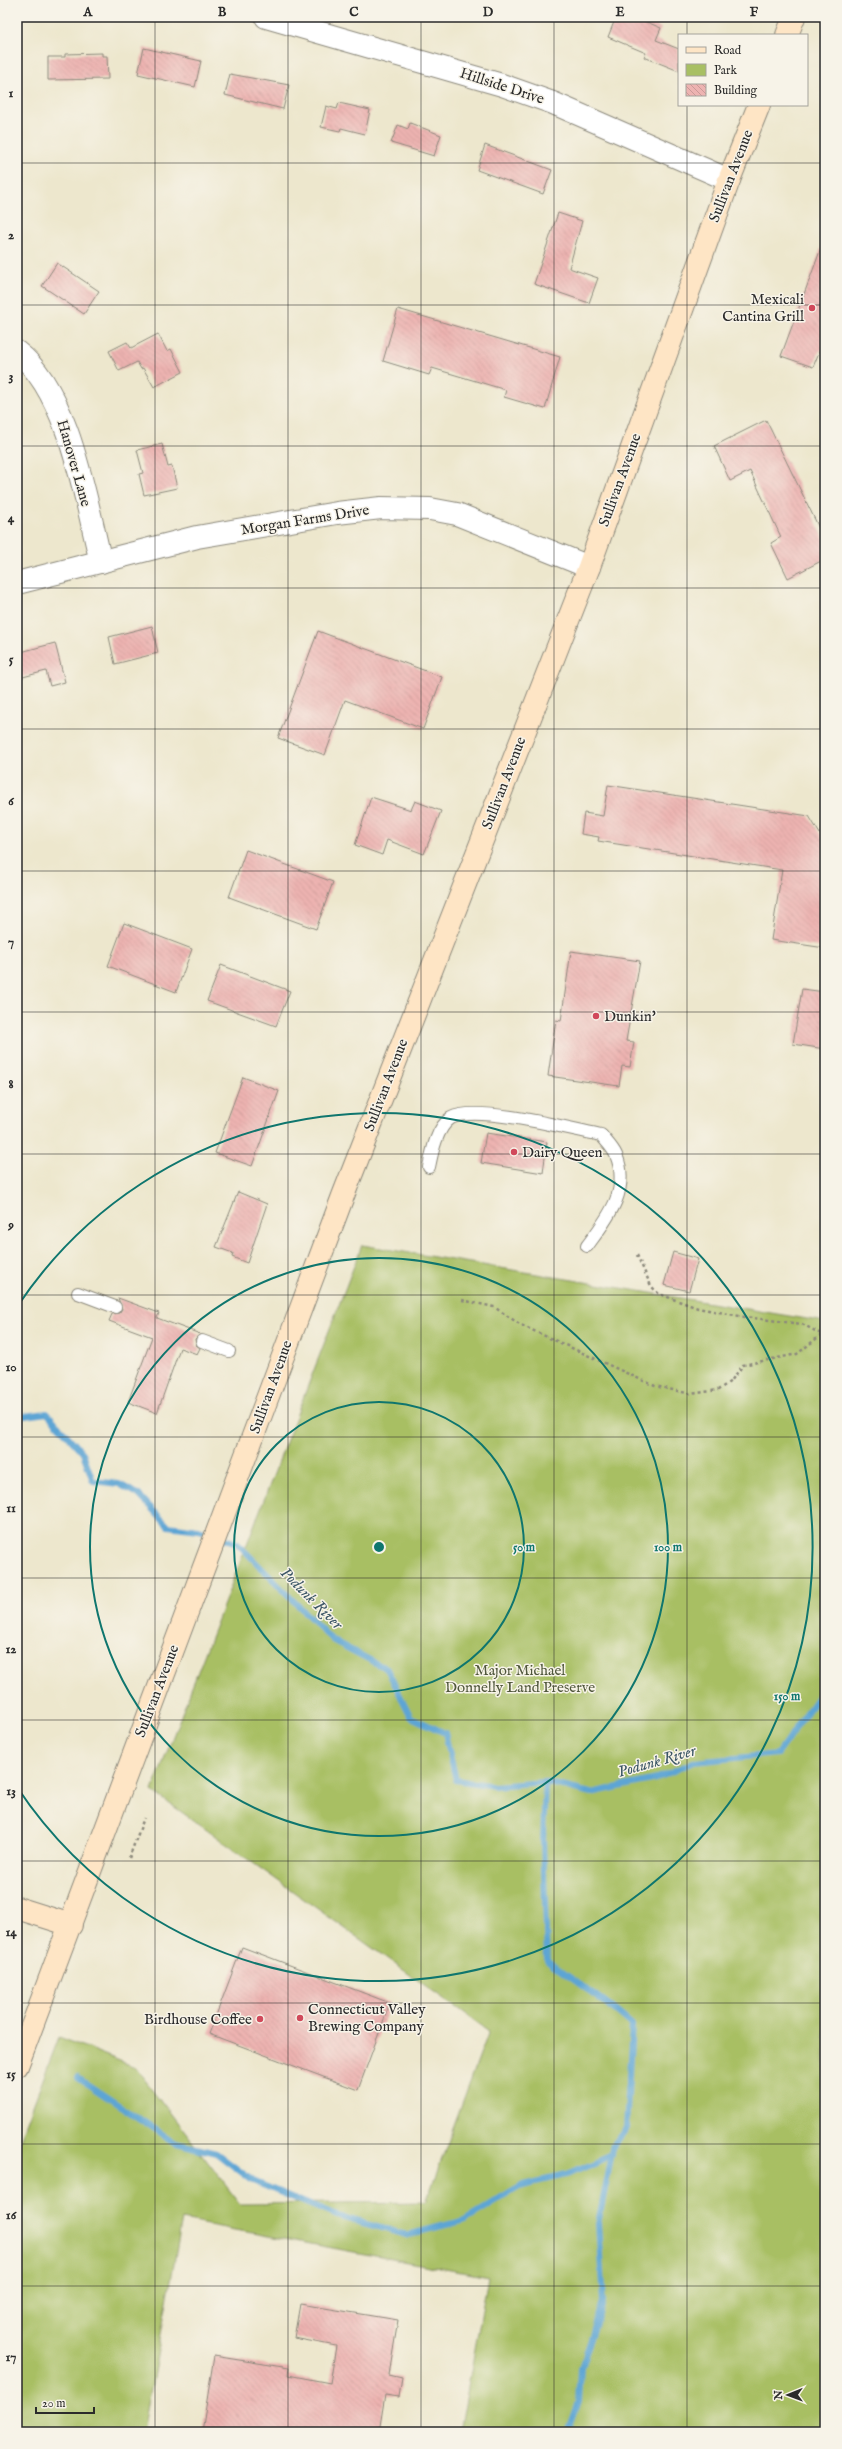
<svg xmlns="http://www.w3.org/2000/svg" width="842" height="2449" viewBox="0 0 842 2449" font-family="'IM FELL English',serif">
	<defs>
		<pattern id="building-back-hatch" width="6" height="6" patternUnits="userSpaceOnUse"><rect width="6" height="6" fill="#edb3b1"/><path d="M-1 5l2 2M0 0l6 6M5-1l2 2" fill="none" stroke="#cb9a98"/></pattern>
	</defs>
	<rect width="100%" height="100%" fill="#f7f3e8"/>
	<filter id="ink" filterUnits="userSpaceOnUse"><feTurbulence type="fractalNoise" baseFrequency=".025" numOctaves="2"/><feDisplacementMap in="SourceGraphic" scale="8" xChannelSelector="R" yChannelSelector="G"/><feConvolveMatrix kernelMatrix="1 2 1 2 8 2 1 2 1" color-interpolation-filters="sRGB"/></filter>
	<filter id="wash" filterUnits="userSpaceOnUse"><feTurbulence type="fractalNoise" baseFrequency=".012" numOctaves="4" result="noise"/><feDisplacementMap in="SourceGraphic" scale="16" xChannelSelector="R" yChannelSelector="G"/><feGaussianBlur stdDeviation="0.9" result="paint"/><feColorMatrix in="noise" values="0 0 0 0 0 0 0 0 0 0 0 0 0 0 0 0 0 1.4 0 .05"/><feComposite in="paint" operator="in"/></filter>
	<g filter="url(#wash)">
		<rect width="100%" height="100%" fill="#ede7cd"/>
		<path fill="#a8bf63" stroke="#6a7547" d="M362 1245 825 1322V2432H460L488 2277 182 2220 143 2432H17V2148L59 2037 135 2067 240 2204 426 2202 489 2031 152 1791Z"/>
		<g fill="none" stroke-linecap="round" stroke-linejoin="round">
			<g stroke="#5da5d4" stroke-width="6">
				<path d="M17 1417 47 1413 83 1453 93 1481 119 1484 139 1495 168 1526 199 1530 237 1543 332 1640 387 1669 411 1717 445 1733 456 1780 494 1786 545 1782 591 1793 656 1779 693 1762 778 1754 825 1686"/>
				<path d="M545 1782 543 1841 547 1960C575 1983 606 2000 632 2025L626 2128 614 2144 598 2224 603 2302 581 2368 579 2402 568 2432"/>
				<path d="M78 2078 176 2143 216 2153 253 2181 334 2215 407 2235 465 2220 523 2185 570 2174 612 2155"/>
			</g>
		</g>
		<g id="blocks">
			<g fill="url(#building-back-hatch)">
				<path d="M616 17H635L661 28 656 40 679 49V71L644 57 646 53 608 37Z"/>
				<path d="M144 48 201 61 195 87 138 74Z"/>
				<path d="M102 53V56H107L108 79 48 80V57H65V54Z"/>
				<path d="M230 74 289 85 283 109 225 95Z"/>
				<path d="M339 103 370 110 365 134 341 128 340 131 321 127 326 106 337 109Z"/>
				<path d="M410 123 441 135 434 156 391 143 398 125 408 129Z"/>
				<path d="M485 145 552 170 543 194 477 170Z"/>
				<path d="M558 213 582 221 569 268 598 278 589 303 534 284Z"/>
				<path d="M823 243 825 352 820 350 813 367 781 356Z"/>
				<path d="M57 263 99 291 84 314 42 286Z"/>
				<path d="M398 309 560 357 545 409 504 397 506 390 432 368 429 375 383 361Z"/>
				<path d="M158 334 167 351 171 349 183 372 154 387 143 368 141 369 137 362 119 371 109 351 127 342 131 348Z"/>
				<path d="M766 420 825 540V559L788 578 771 543 781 537 750 471 730 481 714 446Z"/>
				<path d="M162 444 168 467 172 466 177 488 144 495 139 474 143 473 137 450Z"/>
				<path d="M152 626 158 653 115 664 109 637Z"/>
				<path d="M318 631 442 677 423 729 345 700 325 755 278 738Z"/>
				<path d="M55 643 65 682 50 686 46 671 19 678 17 653Z"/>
				<path d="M608 785 809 816 825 842V948L771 940 782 870 598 841 599 837 581 834 584 813 603 816Z"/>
				<path d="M371 797 411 810 415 801 441 811 424 854 387 840 382 855 355 845Z"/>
				<path d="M246 850 333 882 316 929 229 897Z"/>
				<path d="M124 923 192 949 176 992 108 966Z"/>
				<path d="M571 951 640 961 626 1041 634 1042 630 1067 622 1066 619 1086 548 1076 556 1020 561 1021Z"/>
				<path d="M221 965 290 991 276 1026 207 1001Z"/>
				<path d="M802 989 825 992V1049L793 1044Z"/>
				<path d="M243 1077 279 1091 252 1166 215 1153Z"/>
				<path d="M486 1133 547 1142 543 1173 481 1163Z"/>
				<path d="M238 1192 267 1204 247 1263 232 1257 233 1253 216 1247Z"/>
				<path d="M673 1252 698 1259 689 1291 664 1285Z"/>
				<path d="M118 1298 159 1313 157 1318 200 1334 195 1339 196 1345 200 1348 197 1354 180 1348 157 1413 128 1402 152 1337 109 1321 112 1314 119 1313 122 1309Z"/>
				<path d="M242 1947 390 2003 358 2090 209 2034Z"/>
				<path d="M300 2304 398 2320 389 2375 402 2378 399 2397 385 2395 379 2432H202L214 2356 289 2368 288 2375 330 2383 336 2346 294 2338Z"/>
			</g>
		</g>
	</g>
	<g filter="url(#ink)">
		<use href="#blocks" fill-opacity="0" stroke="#8c897c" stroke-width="1"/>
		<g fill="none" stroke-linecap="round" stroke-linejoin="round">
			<g stroke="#8c897c" stroke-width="14">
				<g id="lane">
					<path d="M429 1167C432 1152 437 1127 451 1118 476 1104 571 1129 601 1135 606 1141 613 1148 616 1155 631 1190 607 1219 587 1246"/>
					<path d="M78 1293 115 1307"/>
					<path d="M202 1341 229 1351"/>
				</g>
			</g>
			<g stroke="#8c897c" stroke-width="24">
				<g id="street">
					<path d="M266 17 502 85 553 103 729 180"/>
					<path d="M17 352C69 391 86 502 101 562"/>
					<path d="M17 583 197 537 337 513 381 508 430 509 457 514 589 567"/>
				</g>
			</g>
			<g stroke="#8c897c" stroke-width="24">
				<g id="secondary">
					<path d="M787 35 794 17"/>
					<path d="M17 1908 71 1925"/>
					<path d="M17 2066 343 1196 589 567 729 180 759 105"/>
				</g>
			</g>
			<g stroke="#8c897c" stroke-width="2.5" stroke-dasharray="3 3" stroke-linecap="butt">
				<path d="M637 1255 651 1286 659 1294 698 1308 745 1317 802 1324 825 1336"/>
				<path d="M462 1300 494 1307 521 1325 655 1386 691 1394 718 1390 731 1381 743 1365 797 1354 821 1335"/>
				<path d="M129 1858 144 1818"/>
			</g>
			<use href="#lane" stroke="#fff" stroke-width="12"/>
			<use href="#street" stroke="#fff" stroke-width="22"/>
			<use href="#secondary" stroke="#fee5c5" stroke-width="22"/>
		</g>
	</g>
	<path fill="none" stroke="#2b2b2b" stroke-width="1" stroke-opacity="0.55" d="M155 17V2432M288 17V2432M421 17V2432M554 17V2432M687 17V35M687 105V2432M17 163H825M17 305H825M17 446H825M17 588H825M17 729H825M17 871H825M17 1012H825M17 1154H825M17 1295H825M17 1437H825M17 1578H825M17 1720H825M17 1861H825M17 2003H825M17 2144H825M17 2286H825"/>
	<g fill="none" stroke="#0f766e" stroke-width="2">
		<circle cx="379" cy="1547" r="145"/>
		<circle cx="379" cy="1547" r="289"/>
		<path d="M17 1307A434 434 0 1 1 17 1787"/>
	</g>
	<g fill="#d1495b" stroke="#f7f3e8" stroke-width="1.5">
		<circle cx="812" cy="308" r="4"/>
		<circle cx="596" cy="1016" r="4"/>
		<circle cx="514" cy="1152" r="4"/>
		<circle cx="300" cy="2018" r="4"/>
		<circle cx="260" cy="2019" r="4"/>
	</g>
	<g text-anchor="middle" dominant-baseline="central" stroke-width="3" stroke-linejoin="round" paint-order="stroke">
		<g font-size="15" fill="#2b2b2b" stroke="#f7f3e8">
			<text transform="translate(502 86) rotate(18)">Hillside Drive</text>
			<text transform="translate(731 176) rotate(-69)">Sullivan Avenue</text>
			<text transform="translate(74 463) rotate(74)">Hanover Lane</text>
			<text transform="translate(620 480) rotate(-70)">Sullivan Avenue</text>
			<text transform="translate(305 520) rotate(-9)">Morgan Farms Drive</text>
			<text transform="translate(504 783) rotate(-69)">Sullivan Avenue</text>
			<text transform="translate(386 1085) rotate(-69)">Sullivan Avenue</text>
			<text transform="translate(271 1387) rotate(-70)">Sullivan Avenue</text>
			<text transform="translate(157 1691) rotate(-69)">Sullivan Avenue</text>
		</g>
		<g font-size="15" fill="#2b2b2b" stroke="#f7f3e8" text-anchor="start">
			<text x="804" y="299" text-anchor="end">Mexicali<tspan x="804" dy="17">Cantina Grill</tspan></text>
			<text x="604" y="1016">Dunkin'</text>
			<text x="522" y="1152">Dairy Queen</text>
			<text x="308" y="2009">Connecticut Valley<tspan x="308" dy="17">Brewing Company</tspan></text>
			<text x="252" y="2019" text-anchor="end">Birdhouse Coffee</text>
		</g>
		<g font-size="15" fill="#50573c" stroke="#f7f3e8">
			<text x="520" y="1670">Major Michael<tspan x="520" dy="17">Donnelly Land Preserve</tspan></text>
		</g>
		<g font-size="16" font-style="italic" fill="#3c5666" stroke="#f7f3e8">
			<text transform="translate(311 1599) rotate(45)">Podunk River</text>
			<text transform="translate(657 1762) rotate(-16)">Podunk River</text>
		</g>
	</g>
	<circle cx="379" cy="1547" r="6" fill="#0f766e" stroke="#f7f3e8" stroke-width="2"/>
	<g font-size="12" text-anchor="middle" font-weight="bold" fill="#0f766e" stroke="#f7f3e8" stroke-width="3" stroke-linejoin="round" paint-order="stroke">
		<text x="524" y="1551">50 m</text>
		<text x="668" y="1551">100 m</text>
		<text x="787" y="1700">150 m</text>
	</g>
	<rect width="842" height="2449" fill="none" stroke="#f7f3e8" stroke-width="44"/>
	<rect x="678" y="34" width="130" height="72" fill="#f7f3e8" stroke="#a5a39c"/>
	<rect x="686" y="47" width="20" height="6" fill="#fee5c5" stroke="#a5a39c"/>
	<text x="714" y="54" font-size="12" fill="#2b2b2b">Road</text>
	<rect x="686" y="64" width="20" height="12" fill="#a8bf63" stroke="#a5a39c"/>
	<text x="714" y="74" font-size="12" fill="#2b2b2b">Park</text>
	<rect x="686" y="84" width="20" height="12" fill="url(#building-back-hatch)" stroke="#a5a39c"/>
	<text x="714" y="94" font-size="12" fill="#2b2b2b">Building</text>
	<g transform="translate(788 2395) rotate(269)" stroke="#f7f3e8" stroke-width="3" paint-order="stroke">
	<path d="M0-3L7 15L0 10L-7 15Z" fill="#2b2b2b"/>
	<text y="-6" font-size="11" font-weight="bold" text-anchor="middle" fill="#2b2b2b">N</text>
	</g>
	<path d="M36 2407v6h58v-6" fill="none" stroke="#2b2b2b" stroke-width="2"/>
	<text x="42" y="2407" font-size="12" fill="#2b2b2b" stroke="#f7f3e8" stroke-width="3" paint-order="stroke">20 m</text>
	<rect x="22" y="22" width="798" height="2405" fill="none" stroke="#2b2b2b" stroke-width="1.5"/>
	<g font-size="13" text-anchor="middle" font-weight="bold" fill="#2b2b2b">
		<text x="88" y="16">A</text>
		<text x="222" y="16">B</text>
		<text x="354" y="16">C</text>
		<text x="488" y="16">D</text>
		<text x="620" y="16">E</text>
		<text x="754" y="16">F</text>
		<text x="11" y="97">1</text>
		<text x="11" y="239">2</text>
		<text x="11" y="380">3</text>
		<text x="11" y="522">4</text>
		<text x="11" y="663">5</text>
		<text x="11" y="805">6</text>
		<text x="11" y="946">7</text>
		<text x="11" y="1088">8</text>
		<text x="11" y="1229">9</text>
		<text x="11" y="1371">10</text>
		<text x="11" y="1512">11</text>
		<text x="11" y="1653">12</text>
		<text x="11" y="1795">13</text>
		<text x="11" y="1936">14</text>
		<text x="11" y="2078">15</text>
		<text x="11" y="2219">16</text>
		<text x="11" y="2361">17</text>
	</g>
</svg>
